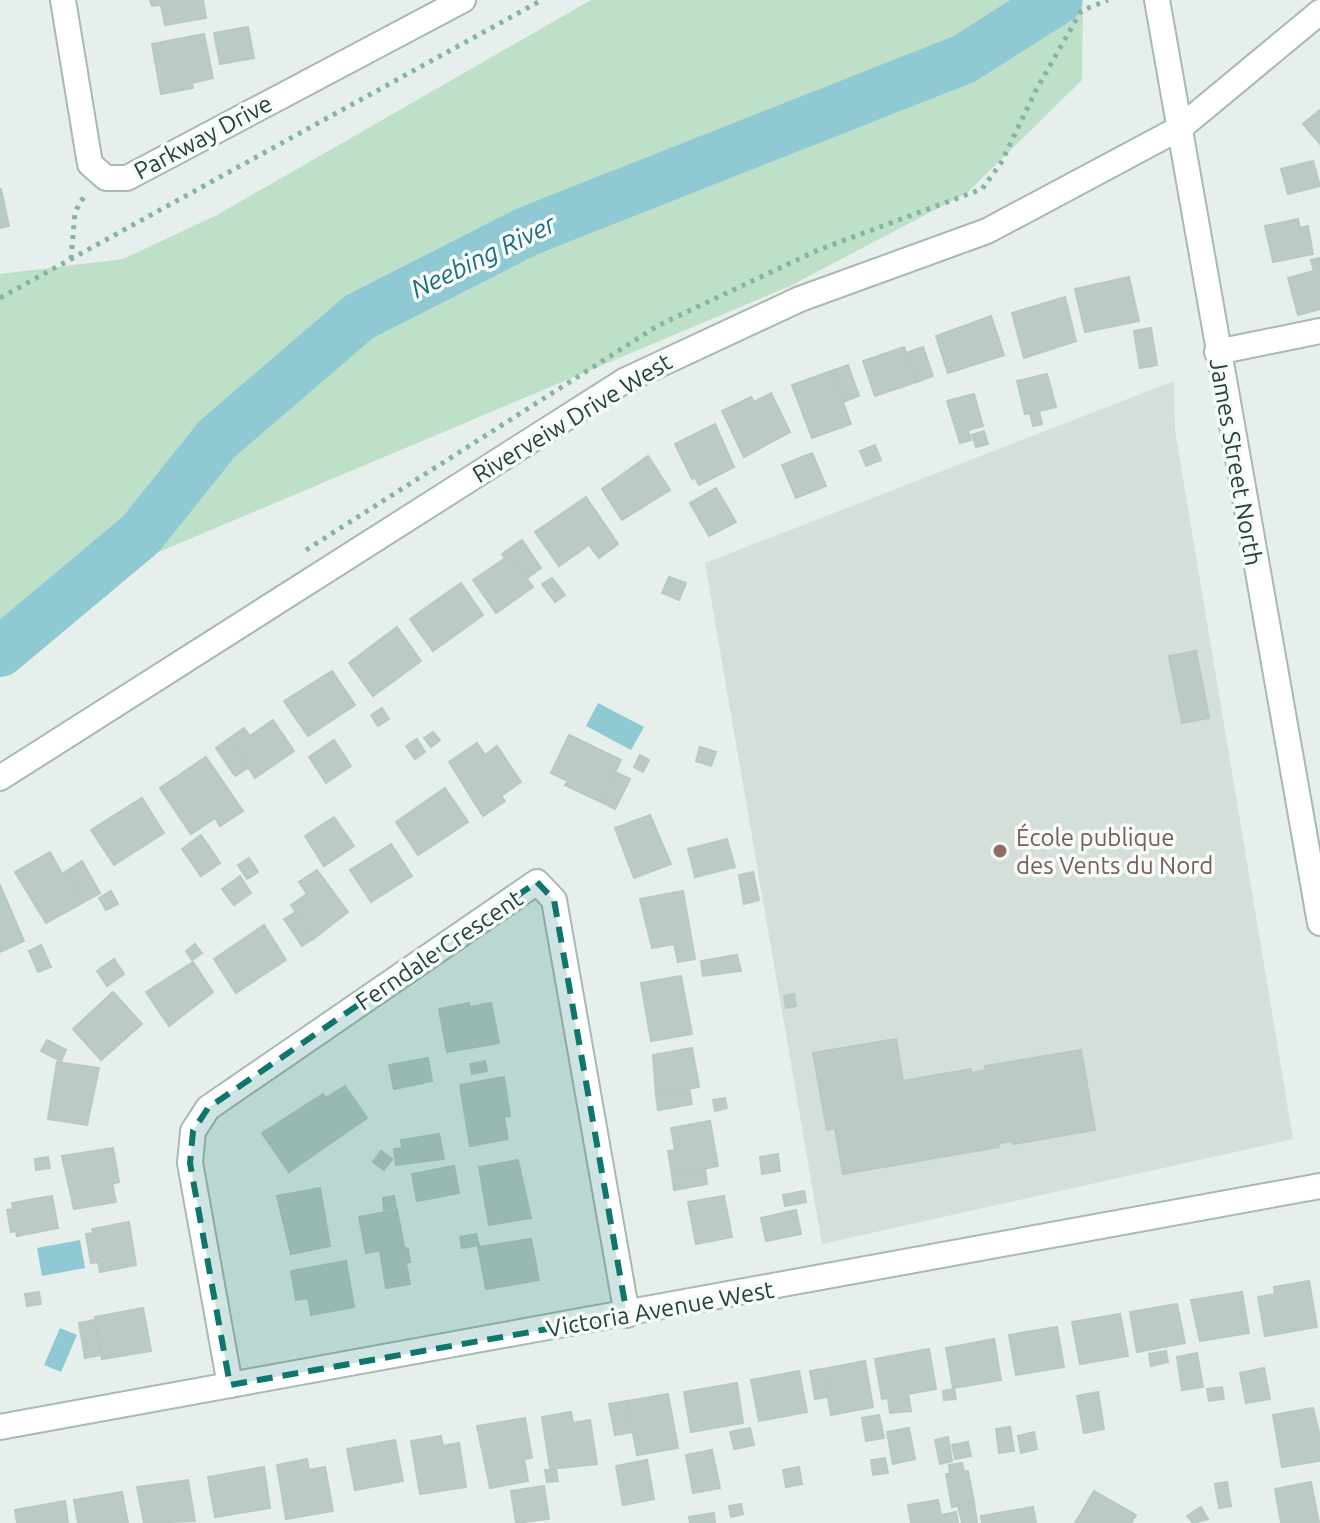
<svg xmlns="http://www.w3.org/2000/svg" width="1320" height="1523" viewBox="0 0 1320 1523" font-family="Ubuntu,sans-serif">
	<rect width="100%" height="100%" fill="#e6efeb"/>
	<path fill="#d4dfda" d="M1174 381 1175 430 1293 1139 822 1244 705 563Z"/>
	<path fill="#bfe0c8" d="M591 0H1083L1082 80 967 193 790 286 66 591 0 634V274L123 259 217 215Z"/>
	<g fill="#8ec9d4">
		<path d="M598 703 644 727 631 750 586 726Z"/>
		<path d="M80 1240 85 1268 42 1276 37 1248Z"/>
		<path d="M60 1328 77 1335 61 1372 44 1365Z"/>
	</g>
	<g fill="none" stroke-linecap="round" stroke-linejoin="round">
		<path stroke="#8ec9d4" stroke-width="50" d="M0 652 141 534 217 439 359 317 528 231 964 59 1057 0"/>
	</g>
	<g fill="#bbcac4" stroke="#b8c9c2" stroke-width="2">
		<path d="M150 0H203L206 18 165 25 161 5 152 6Z"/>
		<path d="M248 27 254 58 220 64 214 33Z"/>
		<path d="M204 34 213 78 192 83 193 88 161 94 152 44Z"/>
		<path d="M1320 110V144L1303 124Z"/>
		<path d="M1313 161 1320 186 1288 194 1281 169Z"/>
		<path d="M1 189 9 226 0 228V189Z"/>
		<path d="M1298 219 1300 228 1308 226 1313 254 1273 262 1265 226Z"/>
		<path d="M1320 258V309L1298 315 1288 278 1314 271 1311 260Z"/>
		<path d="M1129 277 1139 321 1085 332 1075 289Z"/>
		<path d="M1065 297 1076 341 1024 358 1012 313Z"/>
		<path d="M991 316 1004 355 948 373 936 336Z"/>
		<path d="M1151 328 1157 365 1140 368 1134 331Z"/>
		<path d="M904 347 917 382 875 396 863 361Z"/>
		<path d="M923 347 933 376 917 382 906 353Z"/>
		<path d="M848 365 859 396 843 402 831 371Z"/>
		<path d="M831 371 851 424 812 438 792 385Z"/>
		<path d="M1047 374 1056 407 1039 411 1042 424 1033 426 1030 413 1025 414 1017 381Z"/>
		<path d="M771 393 790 432 744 457 722 411 751 397 754 402Z"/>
		<path d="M974 394 983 426 968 430 971 440 960 443 947 401Z"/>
		<path d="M715 424 734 467 699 485 695 478 692 479 675 444Z"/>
		<path d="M984 431 988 444 976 447 972 435Z"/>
		<path d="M875 445 881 460 866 466 860 451Z"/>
		<path d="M812 453 826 486 796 498 782 465Z"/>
		<path d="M648 456 670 490 622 520 602 489Z"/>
		<path d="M716 488 736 522 709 536 690 503Z"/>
		<path d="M586 497 618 544 599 558 589 545 559 566 535 532Z"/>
		<path d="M522 540 541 568 527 578 510 555 505 558 502 554Z"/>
		<path d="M510 555 533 587 496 613 473 580Z"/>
		<path d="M669 577 686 583 679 600 662 593Z"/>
		<path d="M552 578 565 595 555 602 542 584Z"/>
		<path d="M461 583 483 615 433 651 410 619Z"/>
		<path d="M397 627 421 661 373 696 349 663Z"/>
		<path d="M1196 651 1209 718 1182 723 1169 656Z"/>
		<path d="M332 671 355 705 308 736 284 701Z"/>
		<path d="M382 708 389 719 378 726 371 715Z"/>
		<path d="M273 720 294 751 255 778 230 738 244 728 250 736Z"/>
		<path d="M433 732 440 740 431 747 424 738Z"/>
		<path d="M569 735 621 760 601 802 565 785 568 781 551 773Z"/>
		<path d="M230 738 248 768 235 776 216 748Z"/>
		<path d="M417 739 425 752 415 759 406 746Z"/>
		<path d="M334 740 351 766 326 783 309 757Z"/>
		<path d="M477 743 485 755 497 746 521 782 501 796 505 801 483 816 449 762Z"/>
		<path d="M700 747 716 752 711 766 696 761Z"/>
		<path d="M640 755 649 760 643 772 634 767Z"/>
		<path d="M206 757 243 811 220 826 215 818 191 834 160 788Z"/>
		<path d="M615 772 630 779 615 809 601 802Z"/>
		<path d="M445 788 468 822 418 855 396 822Z"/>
		<path d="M142 798 164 833 114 865 91 830Z"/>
		<path d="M650 815 671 864 634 878 615 828Z"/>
		<path d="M334 817 354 846 324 866 305 836Z"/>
		<path d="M201 835 220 863 201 876 182 849Z"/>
		<path d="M727 839 735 867 695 877 688 849Z"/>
		<path d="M391 844 412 876 371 902 350 870Z"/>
		<path d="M50 852 62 874 67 871 84 902 46 923 15 872Z"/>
		<path d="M249 858 258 872 247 879 238 865Z"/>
		<path d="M82 861 100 893 84 902 67 871Z"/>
		<path d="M317 870 348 912 313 939 291 905 307 894 299 882Z"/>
		<path d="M753 872 759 900 744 904 739 875Z"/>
		<path d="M240 876 251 893 234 905 222 889Z"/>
		<path d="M0 885 24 941 0 952Z"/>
		<path d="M111 891 118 904 106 910 99 898Z"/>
		<path d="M683 891 695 959 678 962 674 944 652 948 640 899Z"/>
		<path d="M296 912 313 939 302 946 284 919Z"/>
		<path d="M264 925 286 960 236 993 214 959Z"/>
		<path d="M195 944 202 953 192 960 186 951Z"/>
		<path d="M41 945 51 967 38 972 29 951Z"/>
		<path d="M737 955 741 971 703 976 701 961Z"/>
		<path d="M114 959 124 974 107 986 97 971Z"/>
		<path d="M193 962 213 992 169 1026 146 992Z"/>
		<path d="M681 976 692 1034 651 1041 641 983Z"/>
		<path d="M113 992 142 1024 101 1060 73 1029Z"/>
		<path d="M794 994 796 1006 786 1008 784 996Z"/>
		<path d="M469 1003 470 1007 491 1003 499 1043 447 1052 439 1009Z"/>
		<path d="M896 1039 903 1081 971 1069V1073L986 1070 985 1066 1081 1050 1095 1130 1013 1144 1012 1141 999 1143V1147L843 1174 835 1128 827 1130 813 1053Z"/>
		<path d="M47 1040 66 1050 61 1061 41 1051Z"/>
		<path d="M692 1048 699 1087 656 1095 653 1055Z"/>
		<path d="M428 1058 432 1081 394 1089 389 1065Z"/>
		<path d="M485 1061 487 1071 472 1074 470 1064Z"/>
		<path d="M57 1062 99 1068 87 1125 48 1119Z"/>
		<path d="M504 1077 510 1116 504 1117 508 1139 470 1146 460 1085Z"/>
		<path d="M345 1086 367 1118 348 1131 326 1098Z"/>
		<path d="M689 1088 692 1104 658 1110 656 1095Z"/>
		<path d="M323 1094 348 1131 289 1172 262 1133Z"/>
		<path d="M725 1098 727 1108 715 1111 713 1100Z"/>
		<path d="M710 1121 718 1166 672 1175 668 1151 675 1150 671 1128Z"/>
		<path d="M439 1134 444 1159 396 1165 394 1149 402 1148 401 1140Z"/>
		<path d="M113 1148 119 1182 112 1184 116 1202 74 1209 62 1156Z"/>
		<path d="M381 1151 392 1159 384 1170 373 1162Z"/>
		<path d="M778 1154 780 1171 762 1174 760 1157Z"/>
		<path d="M48 1157 50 1168 36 1170 35 1159Z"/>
		<path d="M518 1160 531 1218 489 1225 479 1167Z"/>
		<path d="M454 1166 459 1193 417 1201 412 1174Z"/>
		<path d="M705 1169 707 1184 674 1190 672 1175Z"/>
		<path d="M320 1188 330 1246 291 1254 277 1196Z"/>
		<path d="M804 1191 806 1202 785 1206 783 1195Z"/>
		<path d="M52 1196 58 1228 17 1236 16 1231 11 1232 7 1210 13 1209 12 1203Z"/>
		<path d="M394 1196 396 1208 384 1210 383 1198Z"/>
		<path d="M724 1196 732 1237 696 1244 688 1202Z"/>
		<path d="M397 1210 404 1246 366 1253 359 1217Z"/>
		<path d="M796 1210 801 1234 766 1241 761 1218Z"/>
		<path d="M129 1222 136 1265 100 1272 98 1262 91 1263 86 1234 93 1233 92 1229Z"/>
		<path d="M476 1234 479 1245 462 1248 460 1237Z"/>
		<path d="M531 1239 539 1280 486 1289 478 1247Z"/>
		<path d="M403 1247 408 1249 410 1262 406 1263 410 1284 386 1288 380 1251Z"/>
		<path d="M346 1261 354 1307 311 1315 308 1298 296 1300 291 1271Z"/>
		<path d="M1309 1281 1317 1327 1265 1336 1258 1297 1275 1294 1274 1287Z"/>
		<path d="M39 1292 41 1304 27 1306 25 1294Z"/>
		<path d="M1242 1292 1249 1333 1200 1341 1191 1300Z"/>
		<path d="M1177 1304 1185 1343 1137 1352 1130 1312Z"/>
		<path d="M143 1308 151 1351 102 1359 95 1317Z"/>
		<path d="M1120 1314 1128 1356 1080 1364 1072 1322Z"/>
		<path d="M95 1320 101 1355 85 1358 79 1323Z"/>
		<path d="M1057 1327 1064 1367 1016 1375 1009 1335Z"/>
		<path d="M994 1339 1001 1380 953 1388 946 1348Z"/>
		<path d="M929 1349 936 1389 908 1394 911 1411 890 1413 888 1398 882 1399 875 1359Z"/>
		<path d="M1166 1351 1168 1362 1151 1366 1149 1354Z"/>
		<path d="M1197 1353 1203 1387 1182 1390 1177 1357Z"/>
		<path d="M865 1361 873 1407 831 1415 823 1369Z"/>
		<path d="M1264 1368 1270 1399 1246 1403 1240 1373Z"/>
		<path d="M823 1369 828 1397 815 1399 810 1371Z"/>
		<path d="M799 1371 807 1412 759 1421 751 1380Z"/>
		<path d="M737 1383 743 1423 691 1432 684 1392Z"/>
		<path d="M1222 1387 1224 1399 1209 1401 1207 1389Z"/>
		<path d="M954 1389 956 1399 944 1400 943 1391Z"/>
		<path d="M1098 1392 1104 1429 1084 1433 1077 1396Z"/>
		<path d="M668 1394 678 1448 637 1455 627 1401Z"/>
		<path d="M627 1401 633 1432 615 1435 609 1404Z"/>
		<path d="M1313 1408 1320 1436 1319 1461 1282 1467 1273 1415Z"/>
		<path d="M571 1412 573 1423 590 1420 597 1464 550 1469 542 1417Z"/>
		<path d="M879 1415 884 1438 866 1441 862 1418Z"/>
		<path d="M525 1418 532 1458 524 1459 528 1481 490 1488 477 1426Z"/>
		<path d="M1010 1427 1014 1451 999 1453 996 1429Z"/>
		<path d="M750 1428 754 1445 734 1449 730 1432Z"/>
		<path d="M909 1428 915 1459 893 1464 887 1432Z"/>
		<path d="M1034 1432 1037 1449 1021 1453 1018 1436Z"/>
		<path d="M441 1436 443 1446 459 1443 466 1487 420 1494 411 1441Z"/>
		<path d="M948 1437 952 1461 940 1464 935 1440Z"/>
		<path d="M395 1440 403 1481 355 1490 347 1449Z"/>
		<path d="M968 1442 971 1456 955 1459 952 1445Z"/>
		<path d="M712 1450 720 1488 693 1493 686 1455Z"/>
		<path d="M885 1458 888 1473 873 1475 871 1460Z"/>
		<path d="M307 1459 309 1470 325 1467 333 1511 286 1519 277 1465Z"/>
		<path d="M647 1460 654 1499 623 1505 616 1466Z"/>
		<path d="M962 1463 964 1472 950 1474 949 1465Z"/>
		<path d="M264 1467 270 1508 215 1517 208 1477Z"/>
		<path d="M799 1467 802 1484 786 1487 783 1470Z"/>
		<path d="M545 1470H556L558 1481 547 1482Z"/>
		<path d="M968 1471 974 1502 952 1507 946 1474Z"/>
		<path d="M188 1480 195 1521 144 1523 137 1487Z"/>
		<path d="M1227 1482 1231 1506 1219 1508 1215 1484Z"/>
		<path d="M1311 1482 1319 1523H1281L1275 1489Z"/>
		<path d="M544 1486 549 1519 516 1523 511 1491Z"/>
		<path d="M1094 1491 1136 1515 1131 1523H1075Z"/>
		<path d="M122 1492 128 1523H78L74 1500Z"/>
		<path d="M938 1500 941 1515 956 1512 958 1523H911L908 1505Z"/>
		<path d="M65 1501 68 1523H17L15 1510Z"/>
		<path d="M974 1502 977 1523H962L958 1506Z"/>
		<path d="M741 1504 743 1514 731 1517 729 1506Z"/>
		<path d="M1033 1507 1036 1523H982L981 1516Z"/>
		<path d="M1201 1507 1208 1519 1193 1523 1187 1516Z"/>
		<path d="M714 1513 715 1523H690L689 1517Z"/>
	</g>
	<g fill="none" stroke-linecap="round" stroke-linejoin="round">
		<g stroke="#a8b8b2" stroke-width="28">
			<g id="minor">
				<path d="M63 0 90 164 106 178H127L463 0"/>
				<path d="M1157 0 1320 923"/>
				<path d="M1217 352 1320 331"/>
				<path d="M0 778 624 381 800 299 987 231 1180 128 1320 12"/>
				<path d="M230 1385 190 1163 193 1131 208 1108 537 882 554 900 627 1315"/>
				<path d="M0 1427 1320 1186"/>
			</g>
		</g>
		<g stroke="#86b3a5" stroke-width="5" stroke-dasharray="4 6" stroke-linecap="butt">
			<path d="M71 259 75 212 86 193"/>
			<path d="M0 298 542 0"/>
			<path d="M306 550 659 325 818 250 982 189 1001 163 1035 92 1081 11 1108 0"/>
		</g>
		<use href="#minor" stroke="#fff" stroke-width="24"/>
	</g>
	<path fill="#0f766e" fill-opacity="0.2" stroke="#0f766e" stroke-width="6" stroke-dasharray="16 10" stroke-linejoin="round" d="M537 882 554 900 627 1315 230 1385 190 1163 193 1131 208 1108Z"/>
	<circle fill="#8d6e63" stroke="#f7fbf9" stroke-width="3" cx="1000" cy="851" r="8"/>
	<g text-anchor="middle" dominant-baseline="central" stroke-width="7" stroke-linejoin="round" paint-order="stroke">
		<g font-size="24" fill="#24423a" stroke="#f7fbf9">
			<text transform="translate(203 137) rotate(-28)">Parkway Drive</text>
			<text transform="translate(572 418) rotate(-31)">Riverveiw Drive West</text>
			<text transform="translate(1236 462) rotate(80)">James Street North</text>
			<text transform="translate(439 950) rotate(-34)">Ferndale Crescent</text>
			<text transform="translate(660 1309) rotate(-10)">Victoria Avenue West</text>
		</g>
		<g font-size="24" fill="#785e54" stroke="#f7fbf9" text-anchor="start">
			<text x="1016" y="837">École publique<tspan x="1016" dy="28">des Vents du Nord</tspan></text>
		</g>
		<g font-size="26" font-style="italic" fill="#1c6f80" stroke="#f7fbf9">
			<text transform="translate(483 256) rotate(-26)">Neebing River</text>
		</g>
	</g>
</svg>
